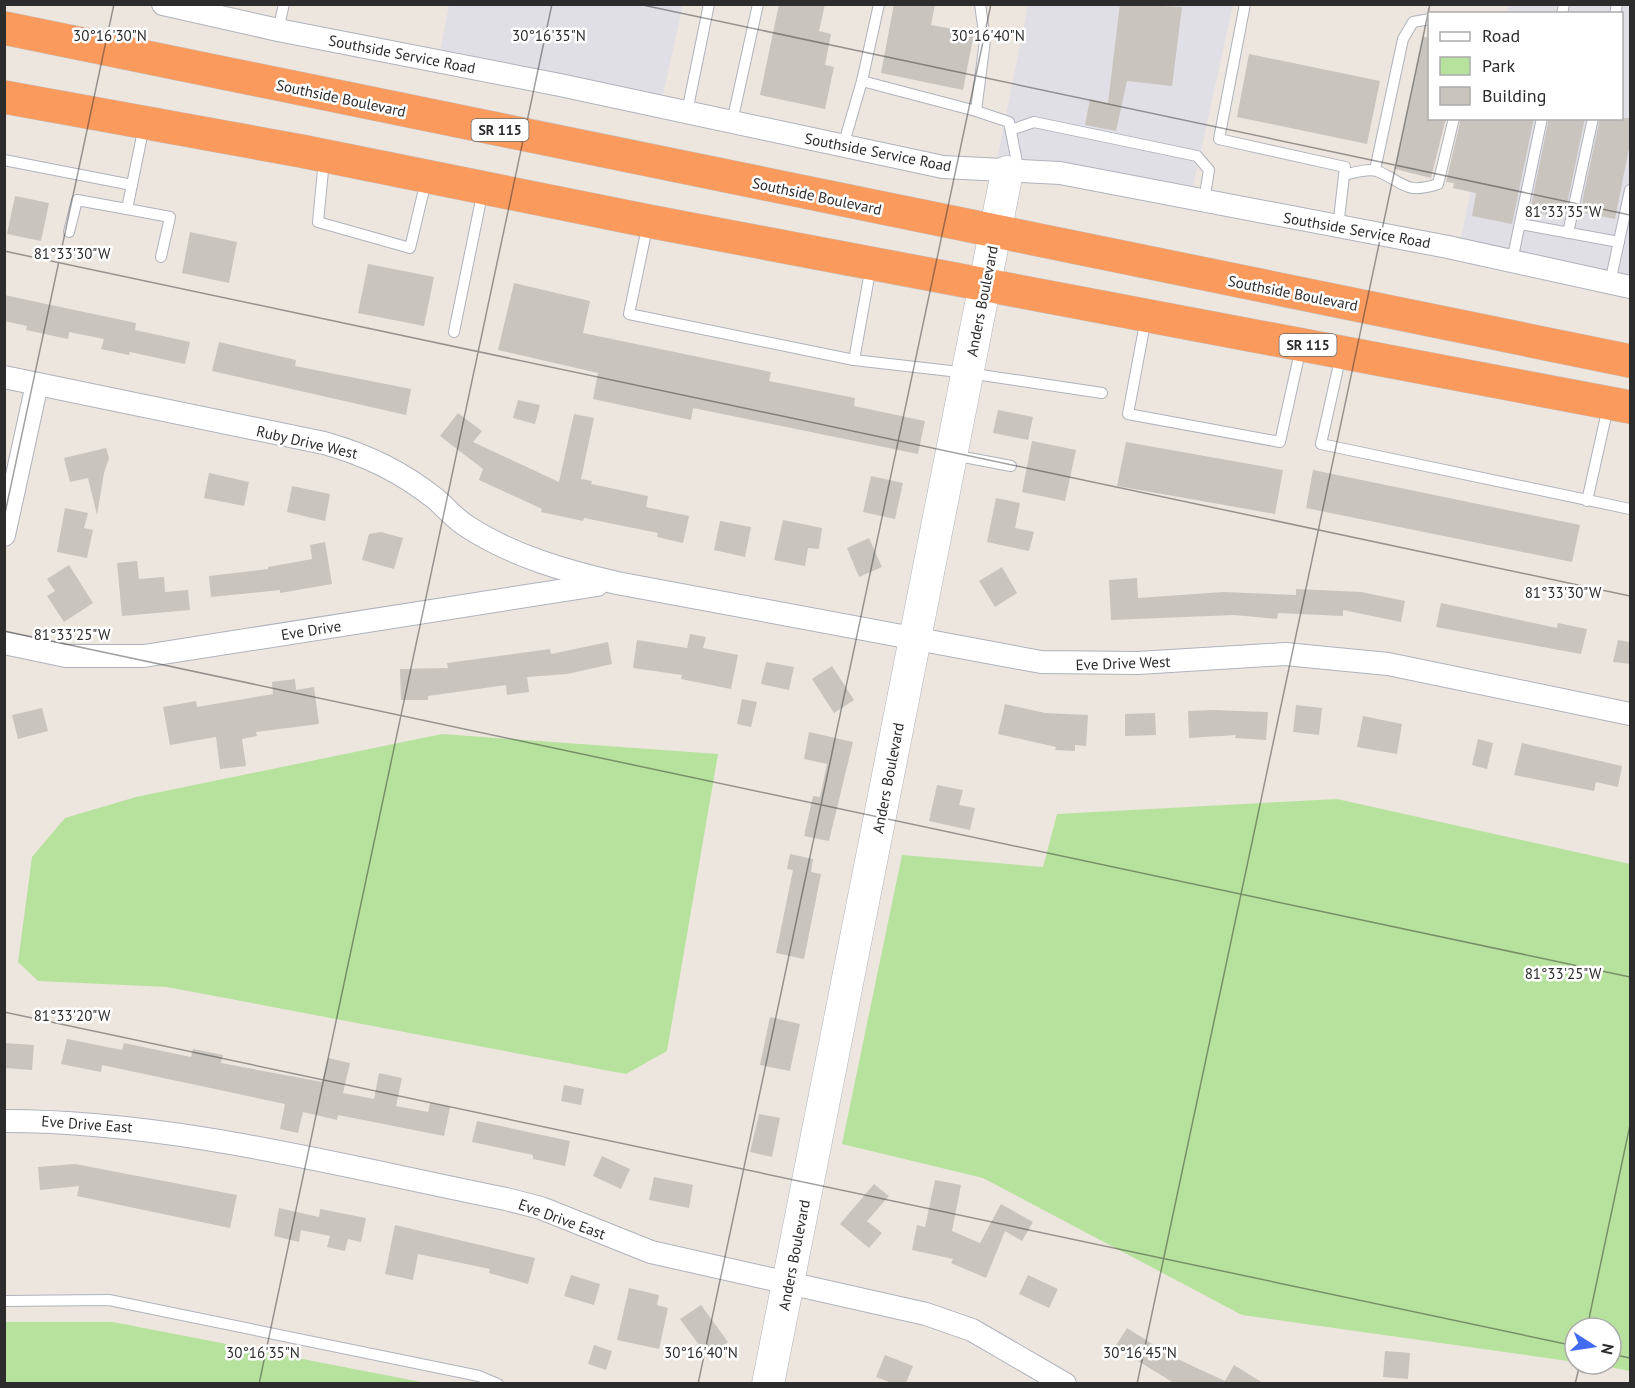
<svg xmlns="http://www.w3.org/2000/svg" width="1635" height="1388" viewBox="0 0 1635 1388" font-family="'PT Sans',sans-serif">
	<rect width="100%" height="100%" fill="#ede6df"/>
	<g fill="#e0dfe6">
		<path d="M449 5H683L662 99 440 52Z"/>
		<path d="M1028 5H1233L1192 191 997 160Z"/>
		<path d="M1509 5H1630V282L1459 247 1486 119 1622 118V14L1507 13Z"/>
	</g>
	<g fill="#b7e29d">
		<path d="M442 734 718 754 667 1051 626 1074 167 987 38 981 18 962 32 857 65 818 136 797Z"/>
		<path d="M1337 799 1630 864V1371L1593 1364H1611V1328H1575V1362L1242 1315 983 1178 842 1144 902 855 1043 867 1057 814Z"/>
		<path d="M5 1322H113L426 1383H5Z"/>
	</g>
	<g fill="#c9c4bd">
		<path d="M779 4H825L819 31 831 34 825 65 834 67 825 109 760 95Z"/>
		<path d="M894 4H935L931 25 974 33 963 90 881 73Z"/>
		<path d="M1120 4 1182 7 1172 86 1127 81 1116 131 1085 125 1090 99 1108 103Z"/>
		<path d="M1423 37H1430V118H1446L1431 178 1395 169Z"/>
		<path d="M1249 54 1380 81 1367 144 1237 117Z"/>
		<path d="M1461 118H1534L1512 224 1472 216 1476 193 1453 188 1454 183 1446 182Z"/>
		<path d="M1549 118H1585L1566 209H1563L1561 218 1530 211Z"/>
		<path d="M1600 118H1630V143L1615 219 1580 212Z"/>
		<path d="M15 196 49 203 41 241 7 234Z"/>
		<path d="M190 232 237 242 229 283 182 273Z"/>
		<path d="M368 264 434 277 424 326 358 313Z"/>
		<path d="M514 283 590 301 583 333 771 372 769 381 855 398 854 406 925 421 918 454 693 408 691 420 593 399 598 373 498 350Z"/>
		<path d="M4 295 136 323 135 330 190 342 185 364 130 352 129 355 101 349 104 339 69 332 68 339 26 330 27 326 4 321Z"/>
		<path d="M219 342 296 360 295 366 411 389 406 415 212 371Z"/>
		<path d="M518 400 540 405 535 424 513 418Z"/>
		<path d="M998 410 1033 417 1028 440 993 433Z"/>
		<path d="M458 413 482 431 473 442 559 482 574 414 594 418 581 479 592 481 591 484 648 496 646 507 689 516 683 543 657 537 658 533 584 518 583 521 541 512 542 509 479 480 483 469 440 436Z"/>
		<path d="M1032 441 1076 450 1065 501 1022 492Z"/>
		<path d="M1126 442 1283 470 1275 514 1117 486Z"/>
		<path d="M106 448 109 458 104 473 97 515 88 478 70 482 64 458Z"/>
		<path d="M1313 470 1580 525 1572 562 1306 508Z"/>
		<path d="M209 473 249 482 244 506 204 498Z"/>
		<path d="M871 476 903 483 895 519 863 512Z"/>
		<path d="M292 486 330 494 325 521 287 512Z"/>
		<path d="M996 498 1020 503 1015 528 1034 532 1029 551 987 542Z"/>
		<path d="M65 508 88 513 84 528 93 530 87 558 57 552Z"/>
		<path d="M783 520 822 528 819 549 808 548 805 566 774 560Z"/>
		<path d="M720 521 751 527 745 557 714 550Z"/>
		<path d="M381 532 403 538 394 569 362 560 369 534Z"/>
		<path d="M869 538 882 567 859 577 847 548Z"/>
		<path d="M325 542 332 584 280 593V590L211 597 209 576 268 569V567L312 559 310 545Z"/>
		<path d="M137 561 139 579 164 577 165 592 188 590 190 610 122 616 117 563Z"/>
		<path d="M69 565 93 603 64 622 47 596 55 591 47 579Z"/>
		<path d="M1002 567 1017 593 995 607 979 581Z"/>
		<path d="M1137 578 1138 598 1223 592 1296 595V589L1361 592 1405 601 1401 622 1343 610V616L1278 613 1277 619 1234 615 1111 620 1109 580Z"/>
		<path d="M1441 603 1557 628 1558 623 1587 629 1581 654 1436 627Z"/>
		<path d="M690 634 706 637 703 648 738 655 731 689 681 679 682 675 633 668 637 640 687 648Z"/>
		<path d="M1618 640 1630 642V664L1613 662Z"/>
		<path d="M608 642 612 664 567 674 527 677 529 692 507 695 506 685 428 696V700H401L400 669 448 668 447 663 550 649 551 654Z"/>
		<path d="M766 662 794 667 789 690 761 684Z"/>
		<path d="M832 666 854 700 834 713 812 679Z"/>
		<path d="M295 679 296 690 314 687 319 724 256 732 257 736 242 739 246 766 220 769 216 737 170 745 163 707 196 701 197 707 273 694 272 682Z"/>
		<path d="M742 699 757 702 751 727 737 724Z"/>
		<path d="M1005 704 1045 713 1088 715 1086 746 1075 745V751L1055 750 1056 747 998 734Z"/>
		<path d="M1296 705 1322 708 1319 735 1293 732Z"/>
		<path d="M42 708 48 731 18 739 12 715Z"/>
		<path d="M1212 710 1268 712 1266 740 1235 738 1236 735 1189 738 1188 711Z"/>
		<path d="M1155 713 1156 735 1125 736V714Z"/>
		<path d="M1363 716 1402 724 1397 754 1357 747Z"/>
		<path d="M809 732 853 742 829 841 804 836 813 796 820 797 827 764 804 759Z"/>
		<path d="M1478 739 1493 743 1487 769 1472 765Z"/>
		<path d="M1522 743 1622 766 1618 787 1596 782 1594 791 1514 775Z"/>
		<path d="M937 785 963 790 959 805 975 808 970 830 929 821Z"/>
		<path d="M790 854 813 859 811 872 821 874 804 959 776 953 793 870 787 869Z"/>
		<path d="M770 1017 800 1024 790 1071 760 1065Z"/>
		<path d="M67 1039 122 1050 124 1043 191 1057 193 1049 223 1055 221 1063 322 1082 328 1058 350 1063 343 1093 374 1099 379 1073 402 1078 396 1106 428 1112 430 1103 450 1107 444 1136 338 1115 337 1120 303 1112 298 1133 280 1129 285 1104 102 1065 101 1072 61 1064Z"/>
		<path d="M4 1043 34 1045 32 1070 4 1068Z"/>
		<path d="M564 1085 584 1089 581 1105 561 1101Z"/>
		<path d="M759 1114 780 1118 772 1157 750 1152Z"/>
		<path d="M477 1121 570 1141 565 1166 533 1159V1155L472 1142Z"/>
		<path d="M602 1156 630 1169 621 1189 593 1176Z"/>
		<path d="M75 1164 237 1195 230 1228 77 1196 79 1186 40 1190 38 1167Z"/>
		<path d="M654 1177 693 1185 689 1208 649 1200Z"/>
		<path d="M935 1180 961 1185 952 1231 980 1243 1001 1204 1033 1222 1022 1241 1005 1231 986 1278 951 1263 953 1259 912 1250 917 1225 925 1227Z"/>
		<path d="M874 1184 889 1196 867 1221 882 1233 869 1248 840 1224Z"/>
		<path d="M279 1208 319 1217 320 1209 366 1218 361 1242 348 1239 345 1251 327 1247 330 1236 301 1230 299 1242 274 1236Z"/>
		<path d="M395 1225 535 1258 528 1284 489 1273 490 1269 418 1254 413 1280 385 1274Z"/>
		<path d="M571 1275 600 1284 594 1305 564 1296Z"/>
		<path d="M1028 1275 1058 1289 1049 1308 1019 1294Z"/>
		<path d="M629 1288 659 1295 657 1305 668 1308 659 1349 617 1340Z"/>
		<path d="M701 1305 728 1342 708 1357 680 1319Z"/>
		<path d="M1127 1328 1157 1347 1156 1349 1225 1381 1234 1365 1263 1383H1174L1115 1347Z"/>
		<path d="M594 1345 612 1351 606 1370 588 1364Z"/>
		<path d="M1385 1351 1410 1353 1408 1379 1383 1377Z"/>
		<path d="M885 1355 913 1366 906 1383H892L876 1377Z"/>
	</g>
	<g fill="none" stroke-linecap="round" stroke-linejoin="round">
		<g stroke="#afb2bc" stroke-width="12">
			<g id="lane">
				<path d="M1245 4 1219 139 1345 167 1338 227"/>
				<path d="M1562 14 1564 4"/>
				<path d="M1615 14 1617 4"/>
				<path d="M278 30 284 4"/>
				<path d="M862 81 976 111 985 40 980 4"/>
				<path d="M976 111 1009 122 1019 172"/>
				<path d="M687 112 709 4"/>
				<path d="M732 122 758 4"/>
				<path d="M144 126 127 209 170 217 161 257"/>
				<path d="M1011 130 1034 122 1197 156 1209 170 1204 201"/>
				<path d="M843 146 862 81 879 4"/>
				<path d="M4 160 132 185"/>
				<path d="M324 160 318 222 410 248 426 181"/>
				<path d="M1375 170 1403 39 1413 22 1430 19"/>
				<path d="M1344 175C1353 173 1368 168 1377 171 1404 182 1404 195 1438 184L1454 118"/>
				<path d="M648 223 629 314 854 360 968 373 1102 393"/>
				<path d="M1521 224 1619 242"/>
				<path d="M69 232 77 200 127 209"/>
				<path d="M1568 233 1593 118"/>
				<path d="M1512 261 1542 118"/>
				<path d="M1610 283 1630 190"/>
				<path d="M1146 318 1128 414 1280 442 1301 347"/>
				<path d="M454 332 483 190"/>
				<path d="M1341 355 1321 444 1630 509"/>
				<path d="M854 360 871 266"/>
				<path d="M953 455 1011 466"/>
				<path d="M1587 501 1608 407"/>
				<path d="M4 1301 109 1300 479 1376 498 1384"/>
			</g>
		</g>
		<g stroke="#afb2bc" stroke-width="24">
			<g id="street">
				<path d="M163 4 278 30 560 85 943 167 1060 173 1448 247 1630 287"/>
				<path d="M4 377 324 443C367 455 402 472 437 500 447 509 456 520 468 527 513 556 565 571 617 583L1041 662 1138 663 1285 654 1388 664 1630 714"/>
				<path d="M4 535 37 384"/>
				<path d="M4 643 66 656H144L597 585"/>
				<path d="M4 1121C174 1121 341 1166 506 1199L541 1208 651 1252 926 1314 972 1330 1065 1384"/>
			</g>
		</g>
		<g stroke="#afb2bc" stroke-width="33">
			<path id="secondary" d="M768 1384 1007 172"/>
		</g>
		<g stroke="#c4c4c4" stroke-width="34">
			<g id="highway">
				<path d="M4 28 1630 361"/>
				<path d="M4 97 301 151 648 221 1630 407"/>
			</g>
		</g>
		<use href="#lane" stroke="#fff" stroke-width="10"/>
		<use href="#street" stroke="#fff" stroke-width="22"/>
		<use href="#secondary" stroke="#fff" stroke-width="32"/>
		<use href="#highway" stroke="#fa9a5d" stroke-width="33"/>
	</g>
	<path fill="none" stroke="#2c2c2c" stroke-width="1.5" stroke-opacity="0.45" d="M638 4 1630 215M4 251 1630 596M4 518 114 4M4 631 1630 977M4 1012 1575 1346M1587 1328 1630 1125M1611 1354 1630 1358M259 1384 552 4M698 1384 991 4M1137 1384 1430 4M1575 1384 1580 1364"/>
	<g text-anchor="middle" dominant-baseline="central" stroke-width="5" stroke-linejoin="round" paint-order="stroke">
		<g fill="#fff" stroke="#6b6b6b" stroke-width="1.5">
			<rect x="471.5" y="119" width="57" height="22" rx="4.5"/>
			<rect x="1279.5" y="334" width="57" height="22" rx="4.5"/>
		</g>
		<g font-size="14" font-weight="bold" fill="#2c2c2c">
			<text x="500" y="130">SR 115</text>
			<text x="1308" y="345">SR 115</text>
		</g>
		<g font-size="15" fill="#2c2c2c" stroke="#fff">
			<text transform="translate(402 54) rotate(11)">Southside Service Road</text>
			<text transform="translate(341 98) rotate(12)">Southside Boulevard</text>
			<text transform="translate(878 152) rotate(11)">Southside Service Road</text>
			<text transform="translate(817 196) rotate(12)">Southside Boulevard</text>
			<text transform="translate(1357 230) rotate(10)">Southside Service Road</text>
			<text transform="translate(1293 293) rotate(11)">Southside Boulevard</text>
			<text transform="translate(982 301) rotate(-79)">Anders Boulevard</text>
			<text transform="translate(307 442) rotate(13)">Ruby Drive West</text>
			<text transform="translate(311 630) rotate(-9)">Eve Drive</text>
			<text transform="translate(1123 663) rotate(-2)">Eve Drive West</text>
			<text transform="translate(888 778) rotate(-79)">Anders Boulevard</text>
			<text transform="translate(87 1124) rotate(4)">Eve Drive East</text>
			<text transform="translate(562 1219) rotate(20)">Eve Drive East</text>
			<text transform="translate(794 1255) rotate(-79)">Anders Boulevard</text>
		</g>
	</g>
	<g font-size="15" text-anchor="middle" fill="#2c2c2c" stroke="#fff" stroke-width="5" stroke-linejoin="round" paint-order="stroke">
		<text x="110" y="41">30°16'30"N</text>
		<text x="549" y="41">30°16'35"N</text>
		<text x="988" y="41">30°16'40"N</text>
		<text x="1563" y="217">81°33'35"W</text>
		<text x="72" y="259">81°33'30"W</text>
		<text x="1563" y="598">81°33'30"W</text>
		<text x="72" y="640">81°33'25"W</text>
		<text x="1563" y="979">81°33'25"W</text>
		<text x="72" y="1021">81°33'20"W</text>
		<text x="263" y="1358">30°16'35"N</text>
		<text x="701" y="1358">30°16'40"N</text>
		<text x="1140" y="1358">30°16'45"N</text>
	</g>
	<rect width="1635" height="1388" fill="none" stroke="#2c2c2c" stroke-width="12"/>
	<rect x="1428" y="12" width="195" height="108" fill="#ffffff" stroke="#ababab" stroke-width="1.5"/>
	<rect x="1440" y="32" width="30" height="9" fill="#ffffff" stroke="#ababab" stroke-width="1.5"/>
	<text x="1482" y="42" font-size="18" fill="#2c2c2c">Road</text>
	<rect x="1440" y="57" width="30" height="18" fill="#b7e29d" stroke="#ababab" stroke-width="1.5"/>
	<text x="1482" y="72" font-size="18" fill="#2c2c2c">Park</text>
	<rect x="1440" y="87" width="30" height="18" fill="#c9c4bd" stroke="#ababab" stroke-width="1.5"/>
	<text x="1482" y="102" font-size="18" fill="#2c2c2c">Building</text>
	<g transform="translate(1593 1346) rotate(102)"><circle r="28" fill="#ffffff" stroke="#ababab" stroke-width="1.5"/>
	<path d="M0-4.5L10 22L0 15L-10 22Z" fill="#436cf5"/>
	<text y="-9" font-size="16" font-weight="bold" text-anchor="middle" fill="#2c2c2c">N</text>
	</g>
</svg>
